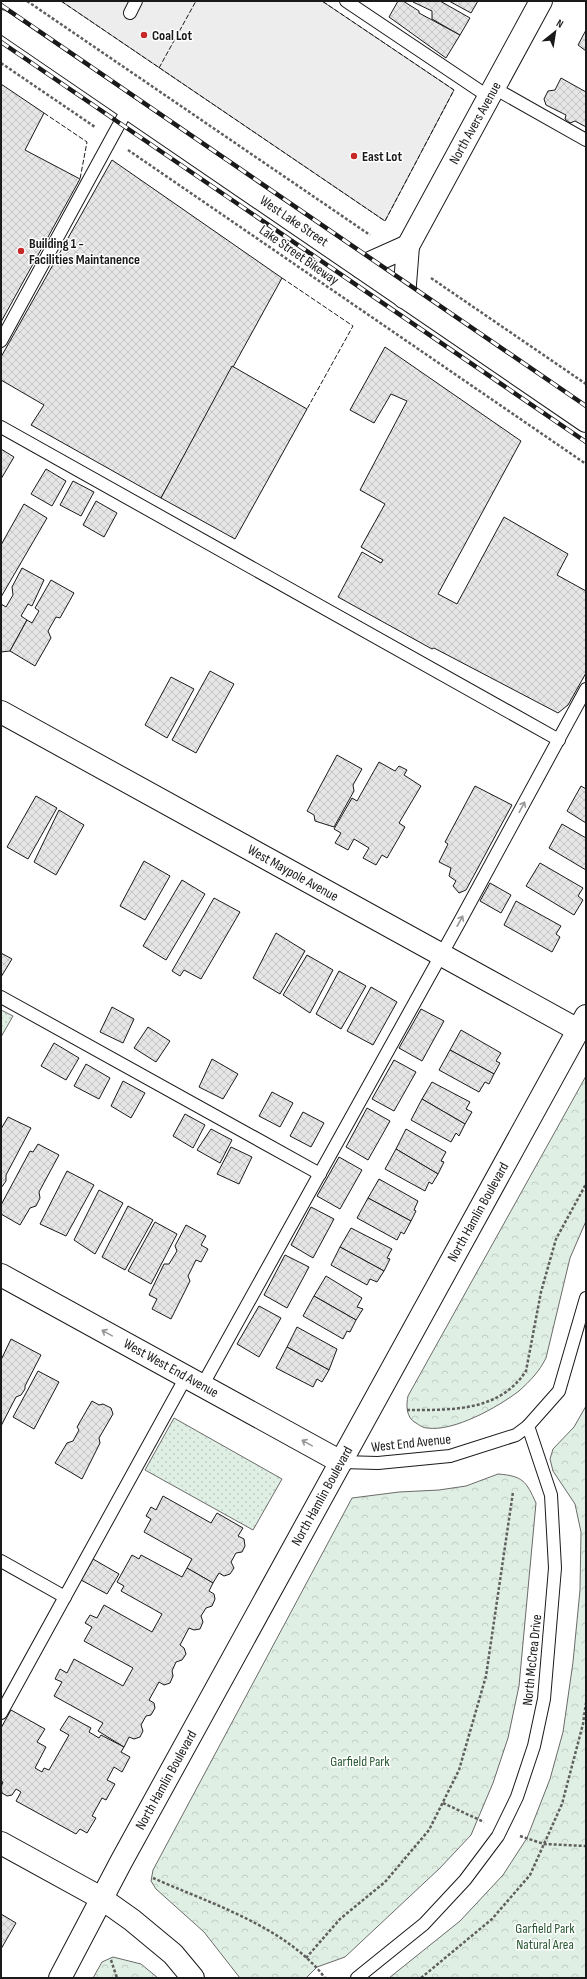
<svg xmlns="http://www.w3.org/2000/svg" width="587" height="1979" viewBox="0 0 587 1979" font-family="'Sofia Sans Condensed',sans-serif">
	<defs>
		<pattern id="grass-dots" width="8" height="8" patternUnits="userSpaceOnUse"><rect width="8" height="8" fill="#e0efe3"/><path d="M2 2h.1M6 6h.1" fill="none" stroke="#c0ccc2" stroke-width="1.8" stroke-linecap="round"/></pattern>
		<pattern id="park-crowns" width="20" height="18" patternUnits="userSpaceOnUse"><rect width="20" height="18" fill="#e0efe3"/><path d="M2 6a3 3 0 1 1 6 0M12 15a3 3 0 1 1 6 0" fill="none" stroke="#c0ccc2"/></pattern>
		<pattern id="building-cross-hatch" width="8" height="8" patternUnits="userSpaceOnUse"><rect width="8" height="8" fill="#e6e6e6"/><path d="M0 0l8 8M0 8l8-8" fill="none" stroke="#c5c5c5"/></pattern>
	</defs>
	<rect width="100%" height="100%" fill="#fff"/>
	<g fill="url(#grass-dots)" stroke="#6a6a6a">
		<path d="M1 1010 13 1016 1 1037Z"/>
		<path d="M174 1418 282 1479 253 1530 145 1470Z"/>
	</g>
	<g fill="url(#park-crowns)" stroke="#6a6a6a">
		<path d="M586 1076V1221L570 1258 546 1358C539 1372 530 1381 519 1391 498 1407 454 1432 427 1428 423 1428 419 1425 416 1423 406 1418 406 1405 408 1396Z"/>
		<path d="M586 1406V1978H389L460 1921 503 1875 527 1838 550 1779 563 1732 573 1662 580 1590 581 1532 575 1504 553 1471 550 1459 553 1449 574 1427Z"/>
		<path d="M498 1474C523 1476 526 1481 536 1503L519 1686 508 1738 493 1783 471 1835 440 1868 345 1957 317 1967 306 1978H240L204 1932 156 1889 151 1881 153 1870 352 1498 399 1492 439 1490 466 1486Z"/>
		<path d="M113 1957 141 1964 158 1978H93L102 1962Z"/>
	</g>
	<path fill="#ededed" stroke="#6a6a6a" d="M61 1H322L454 90 385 221Z"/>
	<g fill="url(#building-cross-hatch)" stroke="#1a1a1a">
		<path d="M398 1H403L419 11V13L460 35 446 58 389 17Z"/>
		<path d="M413 1H440L470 18 460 35 432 19V11L413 2Z"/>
		<path d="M449 1H478L471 13Z"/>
		<path d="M586 30V51L578 45Z"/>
		<path d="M561 78 586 92V127L575 121 570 123 565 119 566 115 546 105 544 99 548 91 555 90Z"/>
		<path d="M1 84 44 113 25 150 80 179 1 322Z"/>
		<path d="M112 160 282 278 161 498 31 425 44 405 1 380V357Z"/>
		<path d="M385 347 521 441 438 594 457 604 504 517 568 554 557 575 586 591V673L568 705 558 713 434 648 432 649 338 597 362 552 381 563 383 560 361 547 385 504 360 490 407 401 391 394 374 423 350 410Z"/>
		<path d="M232 366 307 409 235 539 161 498Z"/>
		<path d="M1 449 14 457 1 479Z"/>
		<path d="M46 469 66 481 52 506 31 494Z"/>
		<path d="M73 481 94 492 81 516 60 505Z"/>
		<path d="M96 501 117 513 104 537 83 525Z"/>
		<path d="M24 504 47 518 1 597V545Z"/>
		<path d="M22 568 44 580 32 606 28 604 21 616 27 620 10 651 1 652V604L6 607 13 595 12 587Z"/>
		<path d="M51 580 74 593 60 618 56 617 48 631 51 638 35 666 10 651 27 620 32 623 39 611 35 608Z"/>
		<path d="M210 671 234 684 196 753 172 740Z"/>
		<path d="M171 677 194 689 167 738 145 725Z"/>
		<path d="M337 755 362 769 353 785 354 791 334 827 315 821 314 815 307 811Z"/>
		<path d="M379 762 395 771 399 766 407 770 404 775 421 786 399 823 405 827 387 858 382 855 376 865 363 858 369 848 354 839 348 850 335 843 341 833 334 829 352 798 357 801Z"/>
		<path d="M475 786 512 805 466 890 459 893 453 886 456 881 449 876 451 868 439 862 448 844 445 842Z"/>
		<path d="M581 786 586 789V823L567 811Z"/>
		<path d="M36 796 57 808 28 859 7 847Z"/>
		<path d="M59 810 84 825 56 875 34 862Z"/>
		<path d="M562 824 586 838V870L549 848Z"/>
		<path d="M144 861 170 876 145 920 120 906Z"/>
		<path d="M540 863 583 888 578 896 583 900 574 915 526 886Z"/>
		<path d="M182 880 205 894 166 960 143 946Z"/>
		<path d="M490 883 511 895 501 913 480 901Z"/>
		<path d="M214 898 240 912 201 979 184 970 180 976 172 971Z"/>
		<path d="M516 901 561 926 556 934 560 937 552 952 504 925Z"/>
		<path d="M276 933 305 951 280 994 253 978Z"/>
		<path d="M1 953 12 959 1 977Z"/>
		<path d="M307 955 333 970 310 1013 283 995Z"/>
		<path d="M339 971 366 986 341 1029 316 1014Z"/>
		<path d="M371 987 397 1002 373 1045 347 1031Z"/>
		<path d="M112 1007 134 1019 123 1043 100 1032Z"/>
		<path d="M421 1009 444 1021 422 1061 399 1048Z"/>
		<path d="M148 1027 170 1041 156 1062 134 1048Z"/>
		<path d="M461 1030 501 1053 496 1061 500 1063 494 1074 450 1050Z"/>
		<path d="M54 1043 79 1058 66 1080 41 1066Z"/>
		<path d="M450 1050 494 1074 489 1084 485 1082 479 1092 439 1070Z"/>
		<path d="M212 1059 238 1074 223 1099 199 1087Z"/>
		<path d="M394 1060 416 1072 394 1111 372 1099Z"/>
		<path d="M86 1064 110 1078 99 1099 74 1086Z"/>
		<path d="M123 1081 145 1093 131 1118 111 1106Z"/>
		<path d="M432 1082 470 1102 466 1109 472 1112 465 1124 422 1099Z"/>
		<path d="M272 1092 293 1103 280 1127 259 1116Z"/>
		<path d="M422 1099 465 1124 459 1136 456 1133 451 1142 411 1120Z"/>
		<path d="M367 1108 390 1121 368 1160 346 1147Z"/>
		<path d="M303 1112 324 1123 311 1147 290 1136Z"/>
		<path d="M185 1114 205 1125 193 1148 173 1136Z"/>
		<path d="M8 1117 31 1128 6 1175V1181L1 1188V1129Z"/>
		<path d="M211 1129 232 1140 220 1163 197 1150Z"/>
		<path d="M406 1129 446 1152 441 1161 444 1162 438 1174 396 1149Z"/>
		<path d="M38 1144 59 1155 39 1192 40 1198 36 1206 30 1208 20 1225 1 1214V1205L30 1151 33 1152Z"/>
		<path d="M231 1147 252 1157 239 1184 217 1174Z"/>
		<path d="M396 1149 438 1174 432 1184 429 1182 425 1191 385 1169Z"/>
		<path d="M339 1157 362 1170 340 1209 317 1196Z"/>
		<path d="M67 1171 94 1185 66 1236 40 1224Z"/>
		<path d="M379 1179 418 1201 414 1210 416 1211 411 1221 368 1198Z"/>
		<path d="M99 1190 123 1203 95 1254 74 1240Z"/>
		<path d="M368 1198 411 1221 404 1234 401 1232 397 1240 357 1218Z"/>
		<path d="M128 1206 153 1220 125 1270 102 1257Z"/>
		<path d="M311 1207 334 1219 313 1258 291 1245Z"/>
		<path d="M155 1222 177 1234 151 1284 128 1271Z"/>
		<path d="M186 1225 206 1236 201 1245 208 1249 201 1262 196 1260 188 1276 190 1281 171 1319 152 1309 157 1299 149 1295 164 1264H169L177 1251 175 1246Z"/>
		<path d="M351 1228 392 1249 387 1258 390 1259 384 1271 340 1247Z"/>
		<path d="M340 1247 384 1271 377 1282 370 1279 367 1285 331 1265Z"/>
		<path d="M285 1255 309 1267 287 1308 264 1295Z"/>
		<path d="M326 1276 362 1298 357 1307 363 1309 356 1320 314 1296Z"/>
		<path d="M314 1296 356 1320 350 1332 347 1331 343 1339 303 1316Z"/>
		<path d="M259 1306 281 1318 259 1357 237 1344Z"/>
		<path d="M297 1327 337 1349 329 1370 287 1347Z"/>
		<path d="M11 1339 41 1355 25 1386V1389L21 1395 16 1397 1 1426V1360Z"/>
		<path d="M287 1347 329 1370 322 1382 317 1379 313 1387 276 1368Z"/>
		<path d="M38 1371 59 1382 34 1429 13 1417Z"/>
		<path d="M92 1401 99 1405 103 1404 111 1408 113 1414 99 1438 100 1443 82 1479 55 1463 67 1443 73 1441 79 1430 77 1427Z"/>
		<path d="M163 1496 211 1523 217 1513 243 1528 238 1536 244 1539 245 1546 242 1552 236 1553 231 1562 234 1568 230 1574 224 1576 219 1573 213 1583 187 1568 192 1559 144 1532 151 1519 146 1516 151 1507 156 1510Z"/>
		<path d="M132 1555 139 1559 141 1555 182 1577 187 1568 213 1583 209 1591 214 1594 215 1599 212 1606 206 1608 201 1616 203 1622 200 1629 194 1630 189 1628 180 1645 184 1648 186 1654 182 1660 176 1662 172 1671 173 1676 170 1683 164 1685 159 1682 149 1700 154 1703 155 1708 151 1715 146 1716 141 1725 143 1731 140 1737 134 1739 129 1737 124 1747 98 1731 103 1723 54 1696 62 1682 55 1679 60 1669 67 1673 74 1659 123 1686 133 1668 84 1641 92 1627 85 1623 90 1615 97 1618 104 1605 152 1632 162 1614 121 1591 124 1586 117 1582Z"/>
		<path d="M93 1559 119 1574 107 1594 81 1580Z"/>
		<path d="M11 1710 45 1729 37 1742 46 1747 35 1768 42 1772 44 1768 49 1770 69 1735 60 1730 69 1716 91 1728 89 1732 99 1738 101 1735 124 1747 121 1752 130 1757 122 1772 114 1767 107 1780 115 1784 106 1800 102 1798 92 1816 96 1818 87 1833 80 1829 76 1834 16 1801 21 1792 16 1789 12 1795 7 1796 2 1793 1 1787 3 1782 1 1781V1728Z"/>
		<path d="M1 1914 16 1923 1 1949Z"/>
	</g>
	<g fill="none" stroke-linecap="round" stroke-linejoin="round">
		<g stroke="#1a1a1a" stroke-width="14">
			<g id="service">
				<path d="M346 1 489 97"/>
				<path d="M130 13 136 1"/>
				<path d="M494 88 586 140"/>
				<path d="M1 341 128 108"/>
				<path d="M1 427 559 740"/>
				<path d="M1 997 320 1174"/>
				<path d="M202 1386 460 921 586 689"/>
				<path d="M341 1462 378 1463 450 1456 516 1435 528 1426"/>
				<path d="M1 1561 65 1597"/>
				<path d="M1 1713 186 1377"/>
				<path d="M357 1978 424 1924 465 1880 498 1836 517 1797 534 1746 544 1699 555 1568 551 1495 528 1426 559 1391 586 1298"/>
			</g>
		</g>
		<g stroke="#1a1a1a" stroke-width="24">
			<g id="minor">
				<path d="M408 246 541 1"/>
				<path d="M361 267 408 246 404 297"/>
				<path d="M1 712 578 1030"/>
				<path d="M1 1275 341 1462"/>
			</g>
		</g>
		<g stroke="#1a1a1a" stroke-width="24">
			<g id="tertiary">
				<path d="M1 1843 101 1898 132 1920 173 1954 193 1978"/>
				<path d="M60 1978 121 1862 586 1016"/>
			</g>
		</g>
		<g stroke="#1a1a1a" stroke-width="24">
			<path id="secondary" d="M1 21 586 421"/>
		</g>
		<g stroke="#5f5f5f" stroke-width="2.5" stroke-dasharray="3 2" stroke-linecap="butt">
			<path d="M27 1 370 235"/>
			<path d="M1 63 95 127"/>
			<path d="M128 150 586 464"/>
			<path d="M431 278 586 384"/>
			<path d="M407 1410C451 1410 499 1412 526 1371L541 1292 556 1239 586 1184"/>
			<path d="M443 1803 484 1822"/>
			<path d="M520 1836 544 1844 586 1846"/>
			<path d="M153 1878C209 1903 287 1927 325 1978"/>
			<path d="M306 1958 340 1919 385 1882 429 1830 459 1770 486 1676 513 1492"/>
			<path d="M111 1960 117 1978"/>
			<path d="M421 1978 492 1919 530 1875 562 1804 583 1724 586 1703"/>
		</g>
		<use href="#service" stroke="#fff" stroke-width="12"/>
		<use href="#minor" stroke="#fff" stroke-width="22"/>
		<use href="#tertiary" stroke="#fff" stroke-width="22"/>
		<use href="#secondary" stroke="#fff" stroke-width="22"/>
		<g stroke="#1a1a1a" stroke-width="4.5">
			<g id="rail">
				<path d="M1 5 586 406"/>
				<path d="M1 42 586 442"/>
			</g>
		</g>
		<use href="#rail" stroke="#fff" stroke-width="3" stroke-dasharray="9" stroke-linecap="butt"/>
		<g stroke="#1a1a1a" stroke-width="1" stroke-dasharray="5 2" stroke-linecap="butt">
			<path d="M61 1 385 221 454 90 322 1"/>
			<path d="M159 68 196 1"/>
			<path d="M44 113 87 142 80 179"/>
			<path d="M282 278 353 326 307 409"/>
		</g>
	</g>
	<defs><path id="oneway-shaft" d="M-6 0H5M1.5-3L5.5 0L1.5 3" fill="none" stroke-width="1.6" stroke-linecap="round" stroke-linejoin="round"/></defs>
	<g stroke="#989898">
		<use href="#oneway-shaft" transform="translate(522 807) rotate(-62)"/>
		<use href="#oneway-shaft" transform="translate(460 921) rotate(-61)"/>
		<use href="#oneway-shaft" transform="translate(107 1333) rotate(-151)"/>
		<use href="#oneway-shaft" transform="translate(307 1443) rotate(-151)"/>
	</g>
	<g fill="#c62828" stroke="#fff" stroke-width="1.5">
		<circle cx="144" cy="35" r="4"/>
		<circle cx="354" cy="156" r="4"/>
		<circle cx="21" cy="251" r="4"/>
	</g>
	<g text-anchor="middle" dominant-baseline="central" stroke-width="3" stroke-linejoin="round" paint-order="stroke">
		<g font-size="14" font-weight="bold" fill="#1a1a1a" stroke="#fff" text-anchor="start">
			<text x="152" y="35">Coal Lot</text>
			<text x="362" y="156">East Lot</text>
			<text x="29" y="243">Building 1 -<tspan x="29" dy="16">Facilities Maintanence</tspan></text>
		</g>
		<g font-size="14" fill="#1a1a1a" stroke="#fff">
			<text transform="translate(475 123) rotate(-61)">North Avers Avenue</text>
			<text transform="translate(294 221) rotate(34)">West Lake Street</text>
			<text transform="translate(299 255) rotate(35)">Lake Street Bikeway</text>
			<text transform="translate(293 873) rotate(29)">West Maypole Avenue</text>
			<text transform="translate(478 1212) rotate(-61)">North Hamlin Boulevard</text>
			<text transform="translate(171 1368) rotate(29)">West West End Avenue</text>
			<text transform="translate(411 1443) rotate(-6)">West End Avenue</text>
			<text transform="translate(322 1496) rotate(-61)">North Hamlin Boulevard</text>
			<text transform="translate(532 1660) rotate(-84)">North McCrea Drive</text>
			<text transform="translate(166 1780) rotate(-61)">North Hamlin Boulevard</text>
		</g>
		<g font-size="14" fill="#2b5a34" stroke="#fff">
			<text x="360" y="1761">Garfield Park</text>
			<text x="545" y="1928">Garfield Park<tspan x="545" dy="16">Natural Area</tspan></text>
		</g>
	</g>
	<rect width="587" height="1979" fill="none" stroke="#1a1a1a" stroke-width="4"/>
	<g transform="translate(555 32) rotate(30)" stroke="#ffffff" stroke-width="3" paint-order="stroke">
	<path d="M0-3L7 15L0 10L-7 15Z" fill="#1a1a1a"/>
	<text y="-6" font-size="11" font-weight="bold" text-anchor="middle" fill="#1a1a1a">N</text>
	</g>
</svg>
